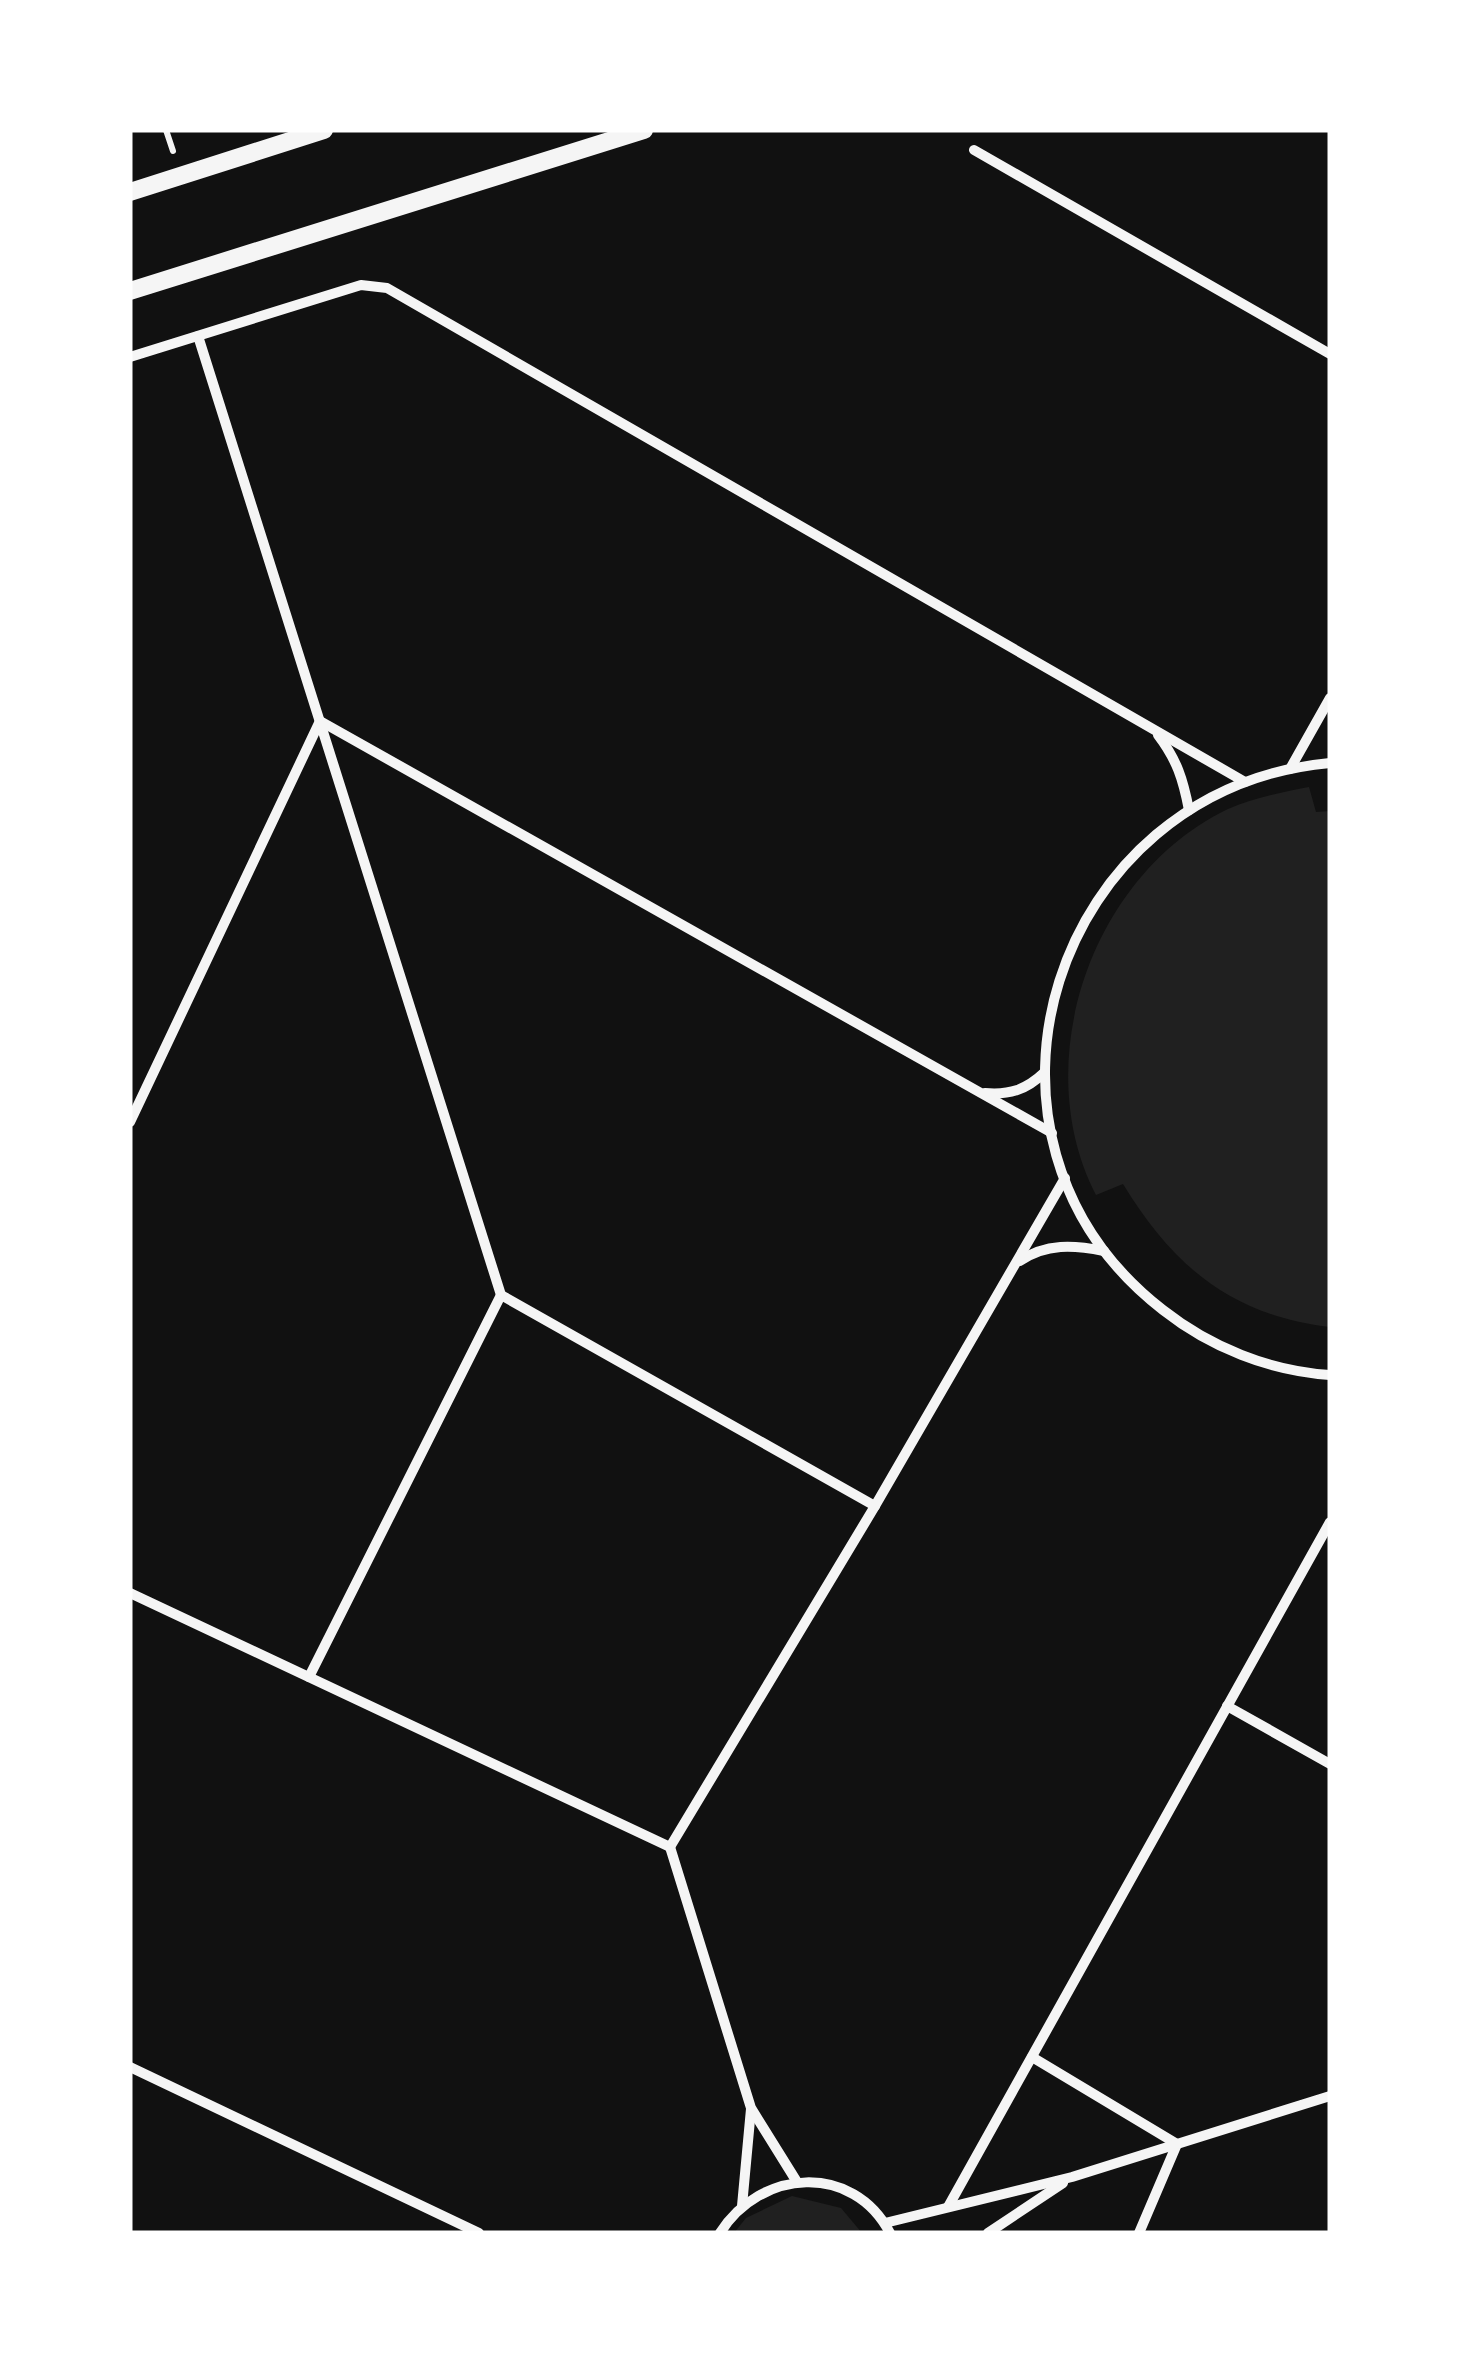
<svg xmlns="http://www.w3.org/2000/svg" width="1460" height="2363" viewBox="0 0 1460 2363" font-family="'PT Sans Narrow',sans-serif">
	<rect width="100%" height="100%" fill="#111"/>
	<g fill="#202020">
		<path d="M1309 787 1316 812 1330 811V1327C1231 1315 1174 1267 1123 1184L1096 1195C1027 1061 1092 874 1228 809 1253 798 1283 792 1309 787Z"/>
		<path d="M792 2196 841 2208 862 2233H734L746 2218Z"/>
	</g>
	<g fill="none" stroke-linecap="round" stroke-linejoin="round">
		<path stroke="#f5f5f5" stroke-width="6" d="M166 130 173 151"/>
		<g stroke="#f5f5f5" stroke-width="10">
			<path d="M974 150 1330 354"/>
			<path d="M198 336 501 1295"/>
			<path d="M130 357 361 285 387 288 1245 782"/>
			<path d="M1158 735C1177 760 1183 779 1189 810"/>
			<path d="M1330 763C1054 788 940 1137 1163 1310 1210 1347 1269 1371 1330 1375"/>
			<path d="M1290 769 1330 698"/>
			<path d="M985 1093C1010 1095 1026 1090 1045 1072"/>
			<path d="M130 1122 320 721 1052 1133"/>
			<path d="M1020 1261C1046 1243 1074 1245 1104 1251"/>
			<path d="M501 1295 875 1506"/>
			<path d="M130 1593 670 1847"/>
			<path d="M309 1677 501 1295"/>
			<path d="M1227 1706 1330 1764"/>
			<path d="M670 1847 875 1506 1065 1178"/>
			<path d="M670 1847 751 2108 797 2182"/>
			<path d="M1032 2057 1177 2144 1139 2233"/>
			<path d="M130 2067 479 2233"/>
			<path d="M742 2206 751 2109"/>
			<path d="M948 2207 1330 1522"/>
			<path d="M885 2223 1072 2177 1330 2096"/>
			<path d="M720 2233C760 2169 853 2162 890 2233"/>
			<path d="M988 2233 1063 2183"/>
		</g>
		<g stroke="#f5f5f5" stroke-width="18">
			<path d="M130 192 324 130"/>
			<path d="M130 291 644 130"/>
		</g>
	</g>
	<rect width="1460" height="2363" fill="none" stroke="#ffffff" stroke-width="265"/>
</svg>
